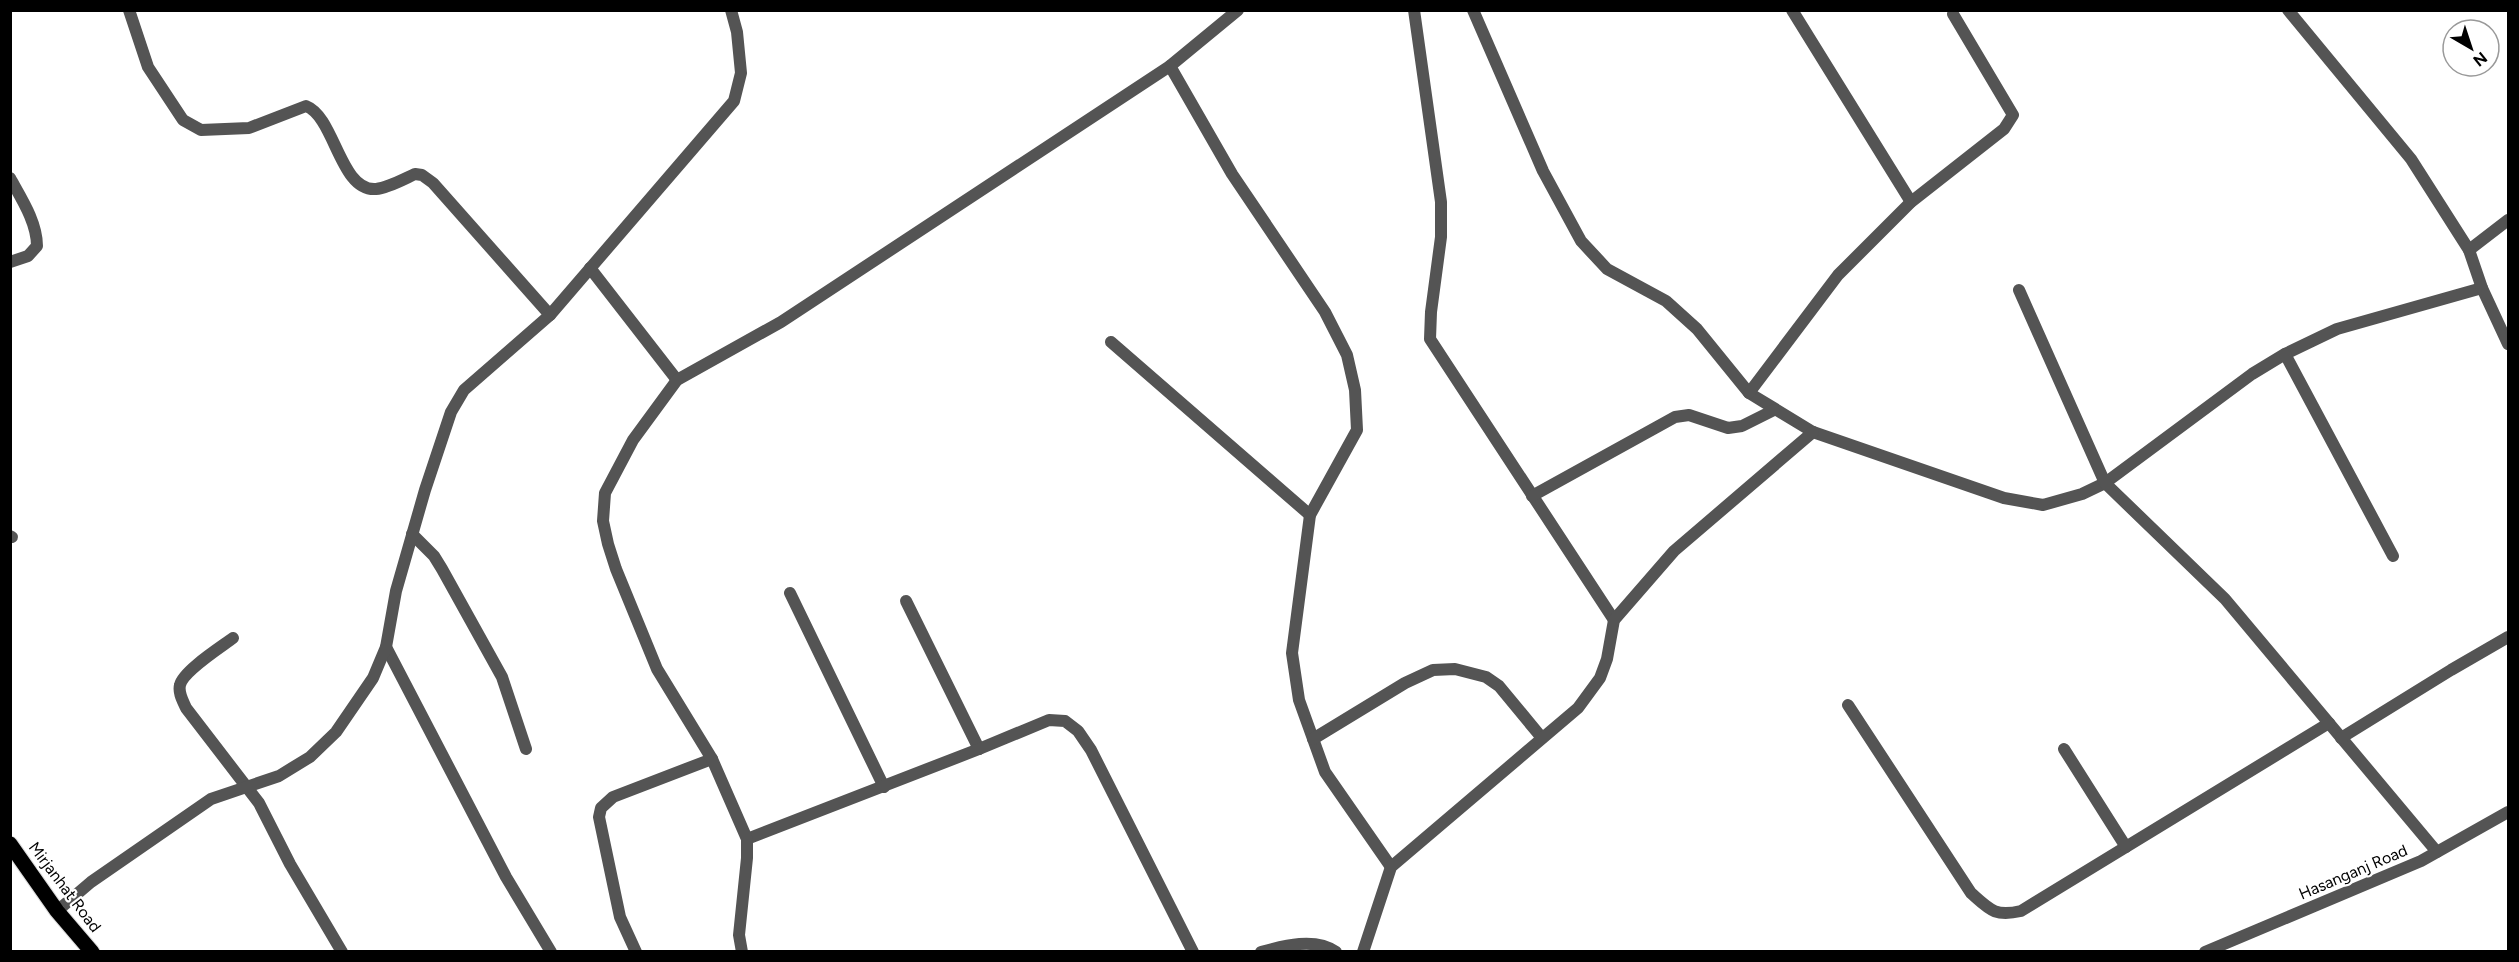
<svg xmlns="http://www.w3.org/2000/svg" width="2519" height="962" viewBox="0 0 2519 962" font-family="Figtree,sans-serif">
	<rect width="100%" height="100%" fill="#fff"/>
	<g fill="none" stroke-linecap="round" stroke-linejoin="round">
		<g stroke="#dbdbdb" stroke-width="17">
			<path id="primary" d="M10 844 57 911 92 952"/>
		</g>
		<g stroke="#545454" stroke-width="12">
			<path d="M129 10 148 67 183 120 201 130 249 128 306 106C335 117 340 192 376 189 388 188 404 179 415 174L422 175 433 183 550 315"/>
			<path d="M1414 10 1441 202V237L1431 312 1430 339 1614 620"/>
			<path d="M1473 10 1543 171 1581 241 1607 269 1666 301 1697 329 1749 393 1813 432 2004 498 2043 505 2082 494 2105 483 2252 374 2285 354 2337 329 2482 288"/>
			<path d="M1792 10 1911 202"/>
			<path d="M2288 10 2411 159 2469 250 2482 288 2508 344"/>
			<path d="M1170 66 1232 174 1325 312 1347 355 1355 390 1357 430 1310 515 1292 653 1299 700 1325 772 1391 867"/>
			<path d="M10 178C21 198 37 222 37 246L28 256 10 262"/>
			<path d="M2469 250 2508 220"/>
			<path d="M590 268 677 380"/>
			<path d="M2019 290 2105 483 2225 599 2437 852"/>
			<path d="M1111 342 1310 515"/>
			<path d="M2285 354 2393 556"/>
			<path d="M1749 393 1838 275 1911 202 2004 129 2013 115 1953 14"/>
			<path d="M1532 496 1675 417 1689 415 1728 428 1742 426 1774 410"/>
			<path d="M412 534 434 556 442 569 502 677 526 749"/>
			<path d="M10 536 12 537"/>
			<path d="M790 593 884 787"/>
			<path d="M906 601 979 749"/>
			<path d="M233 638C221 647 183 671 180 685 178 693 183 701 186 708L259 803 290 864 342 952"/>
			<path d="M386 647 506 877 551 952"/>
			<path d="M1848 705 1971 893C1990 910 1995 917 2021 911L2329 723"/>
			<path d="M2341 738 2451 670 2508 637"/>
			<path d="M1313 739 1405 683 1433 670 1455 669 1486 677 1499 686 1542 738"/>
			<path d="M2064 749 2126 847"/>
			<path d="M747 839 979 749 1049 720 1065 721 1078 731 1091 750 1193 952"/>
			<path d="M57 911 91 882 211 799 279 776 310 757 336 732 373 678 386 647 396 591 425 490 451 412 464 390 550 315 734 101 741 73 737 32 731 10"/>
			<path d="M636 952 620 917 599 817 601 808 613 797 712 759"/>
			<path d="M742 952 739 935 747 858V839L712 759 657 669 616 569 608 544 603 521 605 493 633 440 677 380 781 322 1170 66 1238 10"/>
			<path d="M1261 952C1283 946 1315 937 1336 952"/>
			<path d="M1363 952 1391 867 1578 708 1600 678 1607 659 1614 620 1674 551 1813 432"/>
			<path d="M2205 952 2421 861 2508 812"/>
		</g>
		<use href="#primary" stroke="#000" stroke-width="15"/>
	</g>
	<g text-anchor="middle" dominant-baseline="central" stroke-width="4.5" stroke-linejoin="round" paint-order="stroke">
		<g font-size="16" fill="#000" stroke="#fff">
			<text transform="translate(2353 872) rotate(-23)">Hasanganj Road</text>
			<text transform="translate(65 887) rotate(53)">Mirjanhat Road</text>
		</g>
	</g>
	<rect width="2519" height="962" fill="none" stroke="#000000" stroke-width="24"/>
	<g transform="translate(2471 48) rotate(141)"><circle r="28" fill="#ffffff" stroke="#999999" stroke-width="1.5"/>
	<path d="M0-4.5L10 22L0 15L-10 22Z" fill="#000000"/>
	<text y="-9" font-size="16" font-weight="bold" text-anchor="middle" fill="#000000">N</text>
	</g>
</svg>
